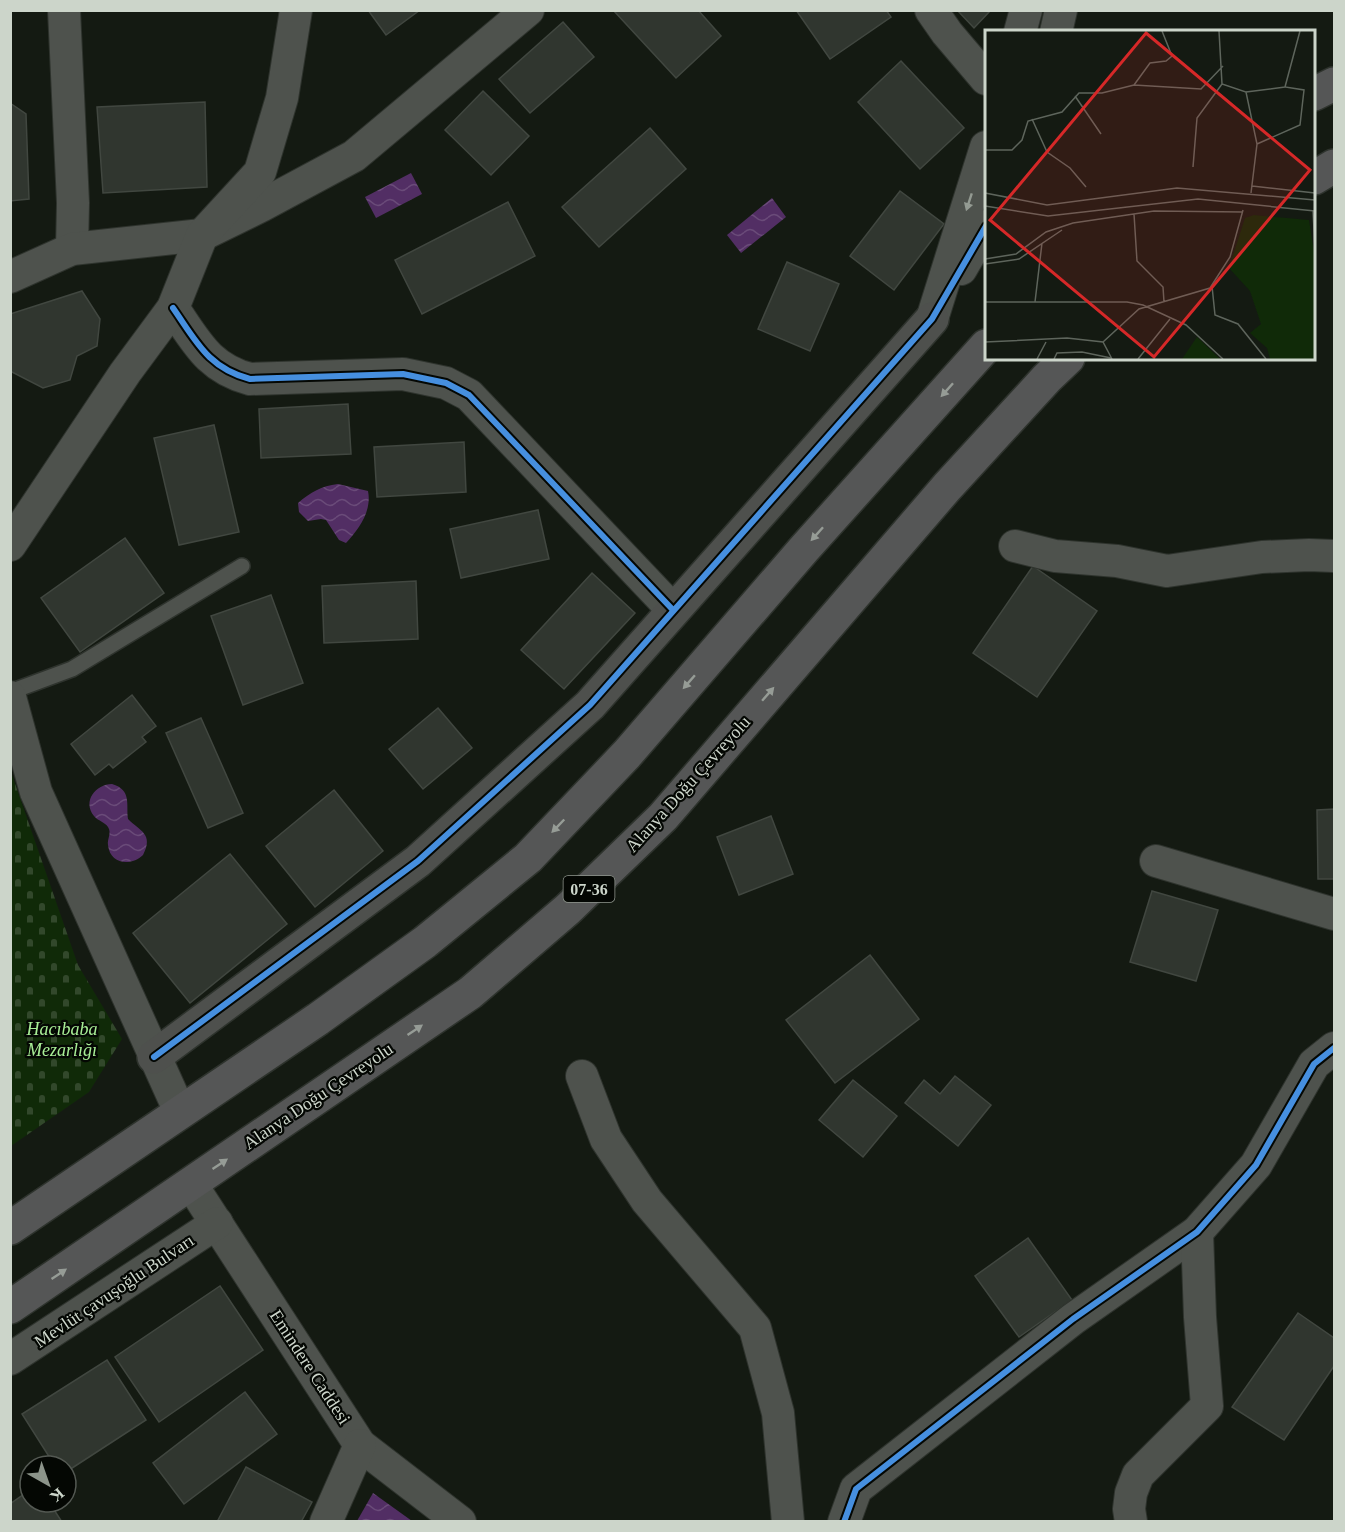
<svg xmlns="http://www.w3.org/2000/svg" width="1345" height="1532" viewBox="0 0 1345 1532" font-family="'Times New Roman',serif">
	<defs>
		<pattern id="cemetery-stones" width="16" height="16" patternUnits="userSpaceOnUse" patternTransform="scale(1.5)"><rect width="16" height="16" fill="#102a08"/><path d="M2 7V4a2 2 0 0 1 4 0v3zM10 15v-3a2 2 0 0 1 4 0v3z" fill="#32482b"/></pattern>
		<pattern id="water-waves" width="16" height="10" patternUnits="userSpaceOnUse" patternTransform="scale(1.5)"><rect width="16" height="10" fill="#522e64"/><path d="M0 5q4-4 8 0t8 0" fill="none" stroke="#6a4b79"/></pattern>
	</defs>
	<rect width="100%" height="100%" fill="#141a12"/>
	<path fill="url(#cemetery-stones)" d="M11 772 78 965 122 1039 89 1092 11 1146Z"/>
	<g fill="url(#water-waves)">
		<path d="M411 173 422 194 376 218 365 197Z"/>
		<path d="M772 198 786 217 741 253 727 235Z"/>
		<path d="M338 484 368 491C372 511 359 529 346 543L339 540 326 520 321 519 308 521 299 512 298 503C311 492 321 486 338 484Z"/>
		<path d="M112 784C132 790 126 804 128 819 140 831 154 834 143 855 132 866 110 865 108 845 107 839 112 833 108 827 105 822 98 821 94 816 82 801 96 784 112 784Z"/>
		<path d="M373 1493 412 1521H357Z"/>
	</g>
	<g fill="#30362f" stroke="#414740" stroke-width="1.5">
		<path d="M368 10H420L386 35Z"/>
		<path d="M613 10H698L721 36 676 78Z"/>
		<path d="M796 10H886L891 17 830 59Z"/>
		<path d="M957 10H991L974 28Z"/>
		<path d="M563 22 594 57 530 113 499 79Z"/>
		<path d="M901 61 964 128 920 169 858 102Z"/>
		<path d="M483 91 529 136 491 175 445 130Z"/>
		<path d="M205 102 207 187 103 193 97 107Z"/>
		<path d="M10 103 26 114 29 199 10 201Z"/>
		<path d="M650 128 686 169 599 247 562 207Z"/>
		<path d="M900 191 944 224 894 290 850 256Z"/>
		<path d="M508 202 535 256 422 314 395 260Z"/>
		<path d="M787 262 839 284 810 351 758 329Z"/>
		<path d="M82 291 100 319 97 346 77 356 70 380 43 388 10 371V314Z"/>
		<path d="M348 404 351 454 261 458 259 409Z"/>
		<path d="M214 425 239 532 179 545 154 438Z"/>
		<path d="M464 442 466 492 377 497 374 447Z"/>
		<path d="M538 510 549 559 461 578 450 529Z"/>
		<path d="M125 538 164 593 80 652 41 598Z"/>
		<path d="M1033 566 1097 611 1037 697 973 653Z"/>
		<path d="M592 573 635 613 564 689 521 650Z"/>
		<path d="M416 581 418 639 324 643 322 586Z"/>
		<path d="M271 595 303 683 243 705 211 616Z"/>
		<path d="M132 695 156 726 142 737 146 742 113 768 109 764 95 775 71 744Z"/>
		<path d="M438 708 472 748 423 789 389 749Z"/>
		<path d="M201 718 243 813 208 828 166 733Z"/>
		<path d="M334 790 383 851 315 907 266 846Z"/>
		<path d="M1334 809V879H1318L1317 810Z"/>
		<path d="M771 816 793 874 739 895 717 837Z"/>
		<path d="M230 854 287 924 190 1003 133 933Z"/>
		<path d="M1152 891 1218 910 1196 981 1130 962Z"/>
		<path d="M870 955 919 1019 835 1083 786 1020Z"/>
		<path d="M955 1076 991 1105 958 1146 905 1103 924 1080 940 1094Z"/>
		<path d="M853 1080 897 1116 863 1157 819 1120Z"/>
		<path d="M1028 1238 1072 1300 1019 1337 975 1276Z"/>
		<path d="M220 1286 263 1350 159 1422 115 1357Z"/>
		<path d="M1298 1313 1334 1338V1366L1284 1440 1232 1407Z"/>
		<path d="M107 1360 146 1420 66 1472V1466H55L22 1414Z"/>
		<path d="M245 1392 277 1434 184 1504 153 1463Z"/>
		<path d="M246 1467 312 1502 301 1522H217Z"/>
		<path d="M30 1490V1502H49L62 1522H10V1504Z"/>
	</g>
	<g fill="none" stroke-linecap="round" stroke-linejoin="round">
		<g stroke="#2e332d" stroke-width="18">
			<path id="lane" d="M10 692 72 669 242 566"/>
		</g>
		<g stroke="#2e332d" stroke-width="34">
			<g id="street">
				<path d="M64 10 73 203 72 249"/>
				<path d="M931 10 947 33 986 79"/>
				<path d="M1020 32 1026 10"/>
				<path d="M1056 32 1061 10"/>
				<path d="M961 269 986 226"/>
				<path d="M10 277 72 249 202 235 261 206 354 156 528 10"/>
				<path d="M173 308C196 341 208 368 250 379L403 374 446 383 469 395 673 610"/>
				<path d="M932 319 986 147"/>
				<path d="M10 545 125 373 173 308 202 235 260 172 282 98 296 10"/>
				<path d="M1015 546 1055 556 1117 561 1167 571 1262 557 1309 555 1334 556"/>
				<path d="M10 697 36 792 180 1112"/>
				<path d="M1156 861 1334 914"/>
				<path d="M582 1076 606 1139 647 1201 755 1328 778 1413 788 1522"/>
				<path d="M191 1184 360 1445 460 1522"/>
				<path d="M10 1359 217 1223"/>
				<path d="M326 1522 360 1445"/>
				<path d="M844 1522 856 1489 1073 1319 1197 1232 1256 1165 1314 1064 1334 1048"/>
				<path d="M1131 1522 1129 1509 1131 1493 1138 1475 1207 1406 1200 1317 1197 1232"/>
			</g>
		</g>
		<g stroke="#2e332d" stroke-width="36">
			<path id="secondary" d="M154 1057 418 861 590 705 932 319"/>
		</g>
		<g stroke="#2e332d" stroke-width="36">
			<g id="highway">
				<path d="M1314 94 1334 84"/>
				<path d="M1314 178 1334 166"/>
				<path d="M10 1228 318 1019 425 942 528 858 627 754 804 549 986 346"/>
				<path d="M10 1307 470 993 568 909 663 817 947 487 1047 378 1068 358"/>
			</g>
		</g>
		<use href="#lane" stroke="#4e524d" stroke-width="15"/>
		<use href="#street" stroke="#4e524d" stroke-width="32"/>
		<use href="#secondary" stroke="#4e504d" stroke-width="33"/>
		<use href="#highway" stroke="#555656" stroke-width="33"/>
		<g stroke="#040703" stroke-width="10">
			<g id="cycleway">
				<path d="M173 308C196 341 208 368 250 379L403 374 446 383 469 395 673 610"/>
				<path d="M154 1057 418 861 590 705 932 319 986 226"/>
				<path d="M844 1522 856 1489 1073 1319 1197 1232 1256 1165 1314 1064 1334 1048"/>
			</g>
		</g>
		<use href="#cycleway" stroke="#468fdf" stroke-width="6"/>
	</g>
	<defs><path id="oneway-solid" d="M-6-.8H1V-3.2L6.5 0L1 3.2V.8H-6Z" transform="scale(1.5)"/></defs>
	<use fill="#939a92" href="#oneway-solid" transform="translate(969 202) rotate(108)"/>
	<g fill="#969c96">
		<use href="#oneway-solid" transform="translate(947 390) rotate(132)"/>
		<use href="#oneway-solid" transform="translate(817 534) rotate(132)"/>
		<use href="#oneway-solid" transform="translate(689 682) rotate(131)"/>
		<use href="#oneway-solid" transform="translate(768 694) rotate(-49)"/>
		<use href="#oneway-solid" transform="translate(558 826) rotate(134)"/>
		<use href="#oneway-solid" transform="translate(415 1030) rotate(-34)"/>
		<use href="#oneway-solid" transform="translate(220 1164) rotate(-34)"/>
		<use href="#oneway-solid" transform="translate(59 1274) rotate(-34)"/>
	</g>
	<g text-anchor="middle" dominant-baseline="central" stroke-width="4.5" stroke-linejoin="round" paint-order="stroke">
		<rect fill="#040703" stroke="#90978e" stroke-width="1.5" x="563.5" y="876" width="51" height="26" rx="4.5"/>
		<g font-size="16" font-weight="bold" fill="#ccd5ca">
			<text x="589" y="889">07-36</text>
		</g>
		<g font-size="18" fill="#ccd5ca" stroke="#040703">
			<text transform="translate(688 784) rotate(-48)">Alanya Doğu Çevreyolu</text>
			<text transform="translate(318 1096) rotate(-34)">Alanya Doğu Çevreyolu</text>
			<text transform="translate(114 1291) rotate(-34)">Mevlüt çavuşoğlu Bulvarı</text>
			<text transform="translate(310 1367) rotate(57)">Emindere Caddesi</text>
		</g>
		<g font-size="18" font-style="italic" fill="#a8ee96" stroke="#040703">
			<text x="62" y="1029">Hacıbaba<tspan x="62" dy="21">Mezarlığı</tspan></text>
		</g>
	</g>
	<g transform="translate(985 30)">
		<rect width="330" height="330" fill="#141a12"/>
		<path d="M269 185 324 190 330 228V329H285L282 318 265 303 276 294 265 261 244 238 260 188Z" fill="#102a08"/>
		<path d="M212 307 235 329H197Z" fill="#102a08"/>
		<path fill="none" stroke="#5e655c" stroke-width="1.5" d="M234 1 237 54 261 62 272 114 266 163M149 55 165 33 181 31 187 26 177 1M261 62 300 57M90 66 116 104M47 89 62 122 85 138 101 157M272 114 315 95 319 60 300 57 315 1M0 120H27L37 110 43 91 77 82 94 63H117L149 55 216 59 238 36M208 137 212 88 237 54M267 156 330 163M0 163 62 175 192 158 330 170M0 176 63 186 213 169 330 181M328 181 330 219M149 184 152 231 178 257 179 272M0 229 31 224 61 202 88 193 169 181 258 182M0 234 34 229 77 200M227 256 230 285 253 294 281 329M0 272H142L158 275 201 295 238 329M50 272 57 213M0 312 82 308 118 312 127 329M118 312 154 279 225 258 245 227 258 180M52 329 61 312M69 329 72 323 97 322 126 328M153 329 185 289"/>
		<path fill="#d62828" fill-opacity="0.15" stroke="#d62828" stroke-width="3" d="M161 3 325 140 169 327 5 190Z"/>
		<rect width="330" height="330" fill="none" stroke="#ccd5ca" stroke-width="3"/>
	</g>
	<rect width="1345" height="1532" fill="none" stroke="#ccd5ca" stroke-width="24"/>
	<g transform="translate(48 1484) rotate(140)"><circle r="28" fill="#040703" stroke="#545953" stroke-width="1.5"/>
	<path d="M0-4.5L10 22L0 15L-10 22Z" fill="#8c948a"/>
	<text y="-9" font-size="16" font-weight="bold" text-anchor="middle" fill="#ccd5ca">K</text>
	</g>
</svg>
